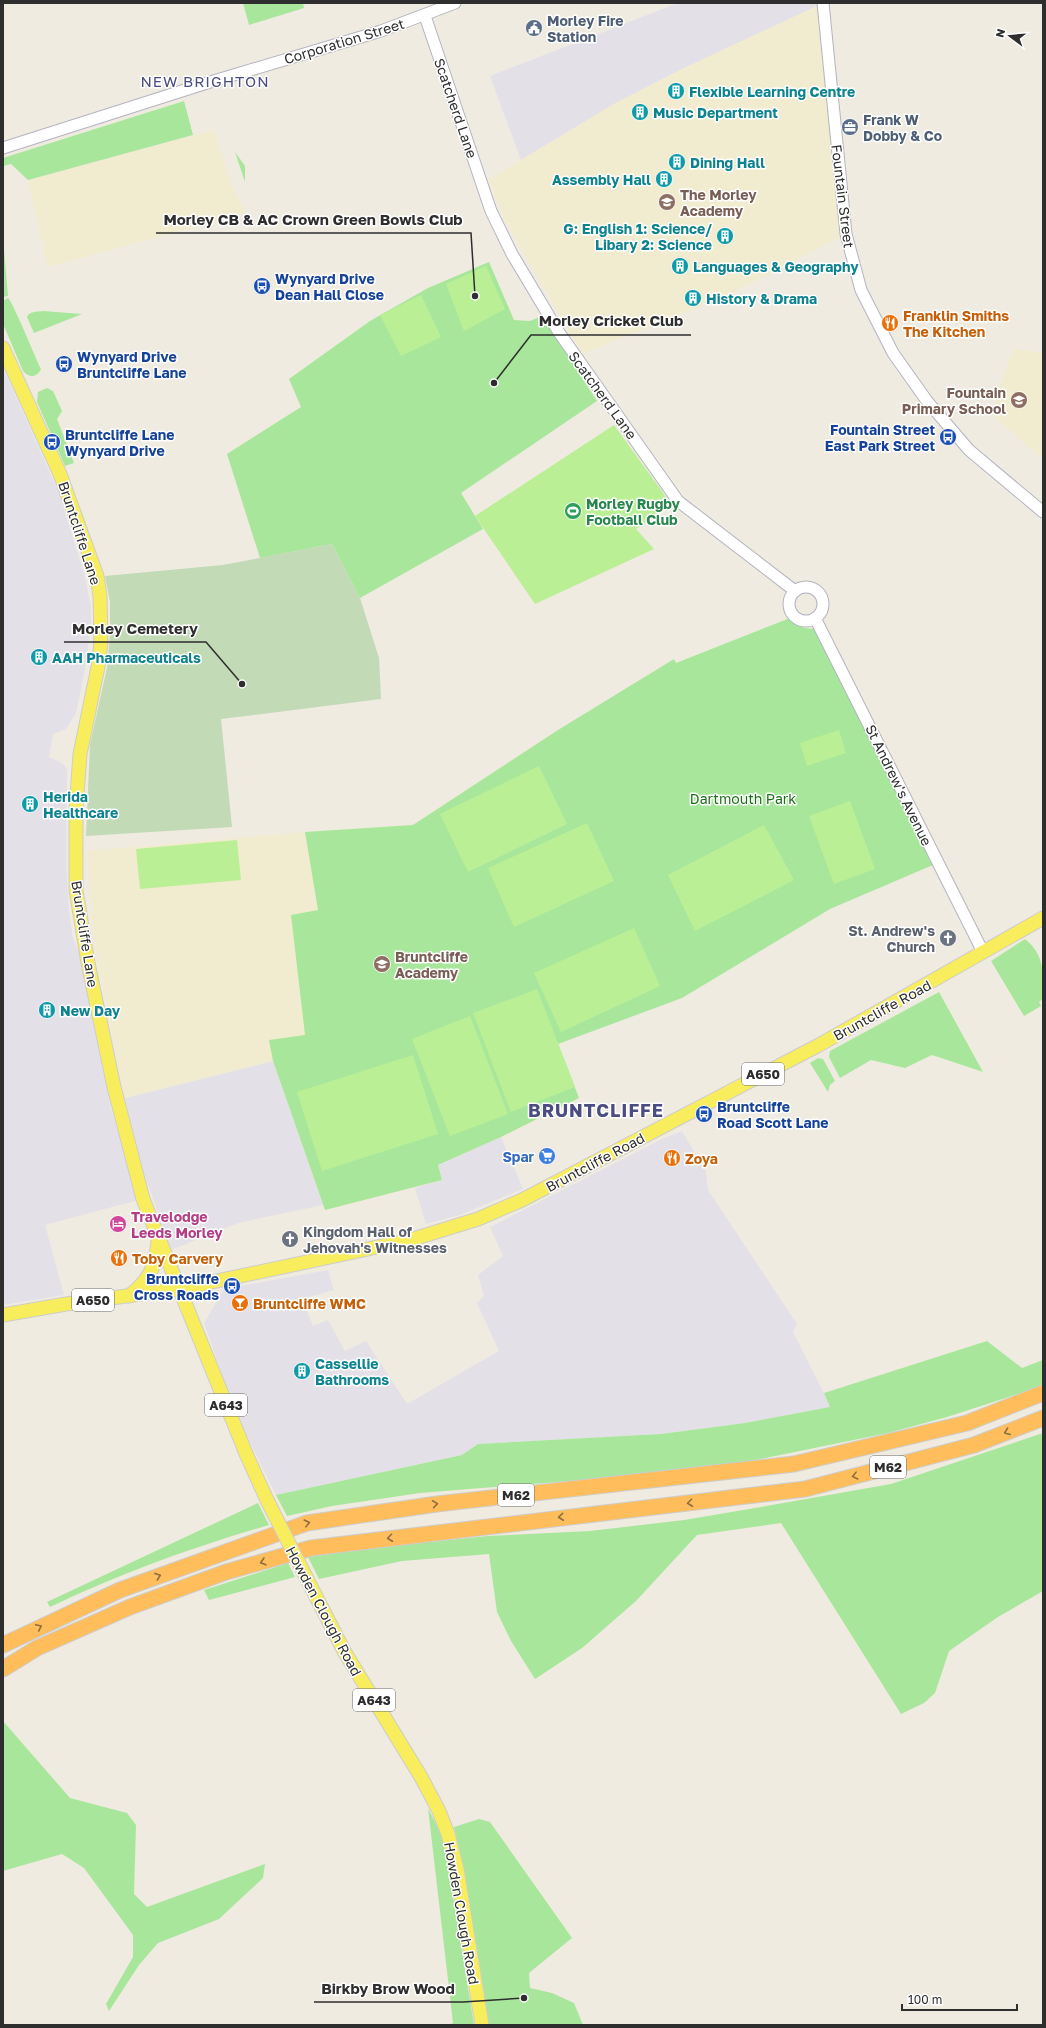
<svg xmlns="http://www.w3.org/2000/svg" width="1046" height="2028" viewBox="0 0 1046 2028" font-family="'Golos Text',sans-serif">
	<rect width="100%" height="100%" fill="#efebe0"/>
	<g fill="#e4e0e8">
		<path d="M678 3H817V6L680 70 614 104 521 160 490 76Z"/>
		<path d="M3 368 59 493 85 577 91 608V626L85 669 76 713 66 729 53 734 49 757 62 763 67 769 66 863 69 911 73 939 79 953 111 1109 138 1200 45 1225 64 1295 3 1305Z"/>
		<path d="M273 1061 323 1205 238 1223 171 1250 144 1173 125 1098Z"/>
		<path d="M682 1131 706 1171 708 1190 797 1324 793 1332 831 1407 745 1423 661 1434 478 1444 462 1455 276 1495 236 1414 204 1323 224 1289 328 1270 334 1290 302 1299 313 1326 328 1320 345 1351 366 1341 407 1404 499 1351 477 1303 484 1296 478 1275 503 1256 490 1227 662 1139Z"/>
		<path d="M501 1137 523 1189 460 1215 426 1224 415 1188 442 1180 437 1166Z"/>
	</g>
	<g fill="#f1eccf">
		<path d="M817 6 840 237 726 296 582 354 506 223 488 180 614 104 680 70Z"/>
		<path d="M214 130 231 184 246 213 48 267 28 180Z"/>
		<path d="M1014 349 1043 353V459L992 415 1000 385Z"/>
		<path d="M558 730 682 998 558 1044 579 1098 501 1137 438 1165 442 1180 325 1210 273 1061 125 1098 92 929 87 851 305 832 413 825Z"/>
	</g>
	<g fill="#a8e79b">
		<path d="M243 3H303L304 8 249 25Z"/>
		<path d="M184 101 193 135 28 180 11 164 3 166V158Z"/>
		<path d="M235 152 245 166V182Z"/>
		<path d="M3 237 8 296 3 297Z"/>
		<path d="M489 262 514 320 530 321 542 316 597 401 461 493 483 529 360 598 332 544 260 558 227 454 301 407 289 379 370 321 428 288Z"/>
		<path d="M8 298C13 302 36 359 41 369 37 377 30 379 23 371L4 326 3 301Z"/>
		<path d="M43 311 82 314 34 333 27 317C29 311 37 312 43 311Z"/>
		<path d="M47 388 53 391 62 411 57 419 74 463 65 466 37 402 38 392Z"/>
		<path d="M790 618 804 628 815 629 933 865 830 909 682 998 558 1044 579 1098 501 1137 438 1165 442 1180 325 1210 273 1061 269 1040 305 1035 291 915 318 910 305 832 413 825 558 730 674 659 676 663Z"/>
		<path d="M1025 939C1046 956 1043 975 1043 999L1039 1002 1041 1006 1024 1016 991 961Z"/>
		<path d="M939 992 983 1072 932 1055 905 1068 871 1060 840 1078 829 1057 830 1051Z"/>
		<path d="M818 1058 823 1059 835 1081 830 1085 828 1092 810 1063Z"/>
		<path d="M987 1341 1022 1368 1043 1360V1386L947 1417 888 1433 746 1462 631 1476 420 1493 332 1506 287 1516 276 1495 462 1455 478 1444 661 1434 745 1423 830 1407 824 1393Z"/>
		<path d="M1043 1433V1591L998 1617 949 1651 935 1693 924 1703 901 1714 781 1523 697 1535 636 1601 582 1648 535 1679 511 1641 497 1612 489 1554 402 1561 319 1579 308 1557 398 1545 488 1536 590 1531 684 1520 761 1507 891 1484Z"/>
		<path d="M258 1503 269 1525C194 1547 121 1573 50 1607L47 1602Z"/>
		<path d="M288 1563 295 1577 209 1600 204 1590Z"/>
		<path d="M3 1721 70 1798 127 1813 136 1825 134 1894 147 1907 265 1864 263 1878 219 1919 158 1943 139 1965 109 2011 106 2004 133 1957V1935L84 1868 62 1854 3 1871Z"/>
		<path d="M428 1808 444 1840 474 2025H449L453 2023Z"/>
		<path d="M479 1819 490 1822 572 1938 529 1973 530 1988 552 1993 574 2003 583 2025H489L462 1863 454 1827Z"/>
	</g>
	<path fill="#c2dab6" d="M332 544 360 598 379 658 381 699 221 719 232 827 86 836 90 744 107 668 110 636V602L105 576 223 565Z"/>
	<g fill="#baef96">
		<path d="M486 266 505 309 464 331 446 284Z"/>
		<path d="M421 295 441 337 401 356 380 315Z"/>
		<path d="M614 425 672 505 636 529 654 549 535 604 475 516Z"/>
		<path d="M839 730 846 753 807 766 800 743Z"/>
		<path d="M539 766 567 824 468 872 440 814Z"/>
		<path d="M850 801 875 869 834 884 809 816Z"/>
		<path d="M587 823 614 881 514 927 488 868Z"/>
		<path d="M764 825 794 880 695 931 668 875Z"/>
		<path d="M237 840 241 880 140 889 136 849Z"/>
		<path d="M634 928 660 986 561 1032 534 973Z"/>
		<path d="M537 989 575 1087 511 1112 473 1013Z"/>
		<path d="M470 1016 508 1114 450 1136 412 1039Z"/>
		<path d="M413 1055 438 1134 322 1171 297 1092Z"/>
	</g>
	<g fill="none" stroke-linecap="round" stroke-linejoin="round">
		<g stroke="#b4b4c1" stroke-width="13">
			<g id="secondary">
				<path d="M823 3 846 234 861 290 893 353 927 401 969 450 1043 512"/>
				<path d="M425 16 491 211 512 254 558 331 678 501 795 591"/>
				<path d="M3 148 207 83 381 31 455 3"/>
				<circle cx="806" cy="604" r="17"/>
				<path d="M815 618 983 952"/>
			</g>
		</g>
		<g stroke="#cdcdcd" stroke-width="15">
			<g id="primary">
				<path d="M3 348 60 474 97 576 100 596 101 641 99 662 80 754 76 809V890L88 963 114 1087 143 1199 247 1456 267 1500"/>
				<path d="M129 1296C150 1279 156 1267 158 1240"/>
				<path d="M3 1315 66 1304 179 1289 410 1240 478 1219 522 1200 819 1045 1043 918"/>
				<path d="M305 1575 344 1651 421 1777 439 1811 448 1834 457 1869 482 2025"/>
			</g>
		</g>
		<g stroke="#cdcdcd" stroke-width="17">
			<g id="highway">
				<path d="M3 1645 120 1590 307 1523 437 1504 794 1464 967 1423 1043 1393"/>
				<path d="M3 1669 37 1648 130 1607 226 1572 311 1548 805 1489 974 1445 1043 1418"/>
			</g>
		</g>
		<use href="#secondary" stroke="#fff" stroke-width="11"/>
		<use href="#primary" stroke="#f7ed5d" stroke-width="13"/>
		<use href="#highway" stroke="#ffbd5b" stroke-width="15"/>
		<g stroke="#cdcdcd" stroke-width="15" stroke-linecap="butt">
			<path id="primary-bridge" d="M267 1500 305 1575"/>
		</g>
		<use href="#primary-bridge" stroke="#f7ed5d" stroke-width="13"/>
	</g>
	<defs><path id="oneway-chevron" d="M-2-3.5L2.5 0L-2 3.5" fill="none" stroke-width="1.6" stroke-linecap="round" stroke-linejoin="round"/></defs>
	<g stroke="#8c6e42">
		<use href="#oneway-chevron" transform="translate(1007 1432) rotate(159)"/>
		<use href="#oneway-chevron" transform="translate(855 1476) rotate(166)"/>
		<use href="#oneway-chevron" transform="translate(690 1503) rotate(173)"/>
		<use href="#oneway-chevron" transform="translate(435 1504) rotate(-8)"/>
		<use href="#oneway-chevron" transform="translate(561 1517) rotate(174)"/>
		<use href="#oneway-chevron" transform="translate(307 1523) rotate(-14)"/>
		<use href="#oneway-chevron" transform="translate(390 1538) rotate(173)"/>
		<use href="#oneway-chevron" transform="translate(263 1562) rotate(164)"/>
		<use href="#oneway-chevron" transform="translate(158 1576) rotate(-20)"/>
		<use href="#oneway-chevron" transform="translate(39 1627) rotate(-25)"/>
	</g>
	<defs>
		<g id="civic-disc" transform="scale(0.9)"><circle r="9.5" fill="#5c6f8a" stroke="#fff"/><path d="M-.6-6.5H3V-4.5H.6V-3L4-1V1h2V6H-6V1h2V-1L-.6-3ZM-1.2 2.5V6h2.4V2.5Z" fill="#fff"/></g>
		<g id="building-disc" transform="scale(0.9)"><circle r="9.5" fill="#0f9aa8" stroke="#fff"/><path d="M-4-6H4V6H1V3H-1V6H-4ZM-2.5-4.3h1.7v1.8h-1.7ZM.8-4.3h1.7v1.8H.8ZM-2.5-1h1.7V.8h-1.7ZM.8-1h1.7V.8H.8Z" fill="#fff"/></g>
		<g id="office-disc" transform="scale(0.9)"><circle r="9.5" fill="#5c6f8a" stroke="#fff"/><path d="M-6-3h4V-5.5h4V-3h4V5H-6ZM-1-4.5V-3h2v-1.5ZM-6 0V1H6V0Z" fill="#fff"/></g>
		<g id="school-disc" transform="scale(0.9)"><circle r="9.5" fill="#8d6e63" stroke="#fff"/><path d="M0-5L7-2L0 1L-7-2ZM-4 1L0 2.5L4 1V4Q0 6-4 4Z" fill="#fff"/></g>
		<g id="bus-disc" transform="scale(0.9)"><circle r="9.5" fill="#1a4fb4" stroke="#fff"/><path d="M-5-6H5V4H4V6H2V4H-2V6H-4V4H-5ZM-3.5-4V0h7V-4ZM-3.5 1.2v1.5H-2V1.2ZM2 1.2v1.5H3.5V1.2Z" fill="#fff"/></g>
		<g id="restaurant-disc" transform="scale(0.9)"><circle r="9.5" fill="#e8710a" stroke="#fff"/><path d="M-5-6h1v4h1v-4h1v4h1v-4h1v5L-1.5 .5V6h-2V.5L-5-1ZM5-6V6H3V1.5H1.5Q1.5-4 5-6Z" fill="#fff"/></g>
		<g id="stadium-disc" transform="scale(0.9)"><circle r="9.5" fill="#2e9e5b" stroke="#fff"/><path d="M0-5a6.5 5 0 1 0 0 10a6.5 5 0 1 0 0-10ZM-3.5-1.8h7v3.6h-7Z" fill="#fff"/></g>
		<g id="church-disc" transform="scale(0.9)"><circle r="9.5" fill="#6b7280" stroke="#fff"/><path d="M-1.2-6h2.4v3.5h3.3v2.4h-3.3V6h-2.4V-.1h-3.3v-2.4h3.3Z" fill="#fff"/></g>
		<g id="supermarket-disc" transform="scale(0.9)"><circle r="9.5" fill="#3f7fe0" stroke="#fff"/><path d="M-6-5.5h2.5l.6 2H6L4.5 2H-2.5L-4.4-4H-6ZM-1.5 3.2a1.3 1.3 0 1 0 .1 0ZM3 3.2a1.3 1.3 0 1 0 .1 0Z" fill="#fff"/></g>
		<g id="hotel-disc" transform="scale(0.9)"><circle r="9.5" fill="#d1479c" stroke="#fff"/><path d="M-6-4.5h1.5V1H6V5H4.5V3h-9V5H-6ZM-4 0a1.8 1.8 0 1 1 3.6 0ZM.5 0V-2.5h3Q6-2.5 6 0Z" fill="#fff"/></g>
		<g id="bar-disc" transform="scale(0.9)"><circle r="9.5" fill="#e8710a" stroke="#fff"/><path d="M-6-5H6L.8 .8V4.5H3.5V6h-7V4.5H-.8V.8Z" fill="#fff"/></g>
	</defs>
	<g fill-rule="evenodd">
		<use href="#civic-disc" x="534" y="28"/>
		<use href="#building-disc" x="676" y="91"/>
		<use href="#building-disc" x="640" y="112"/>
		<use href="#office-disc" x="850" y="127"/>
		<use href="#building-disc" x="677" y="162"/>
		<use href="#building-disc" x="664" y="179"/>
		<use href="#school-disc" x="667" y="202"/>
		<use href="#building-disc" x="725" y="236"/>
		<use href="#building-disc" x="680" y="266"/>
		<use href="#bus-disc" x="262" y="286"/>
		<use href="#building-disc" x="693" y="298"/>
		<use href="#restaurant-disc" x="890" y="323"/>
		<use href="#bus-disc" x="64" y="364"/>
		<use href="#school-disc" x="1019" y="400"/>
		<use href="#bus-disc" x="948" y="437"/>
		<use href="#bus-disc" x="52" y="442"/>
		<use href="#stadium-disc" x="573" y="511"/>
		<use href="#building-disc" x="39" y="657"/>
		<use href="#building-disc" x="30" y="804"/>
		<use href="#church-disc" x="948" y="938"/>
		<use href="#school-disc" x="382" y="964"/>
		<use href="#building-disc" x="47" y="1010"/>
		<use href="#bus-disc" x="704" y="1114"/>
		<use href="#supermarket-disc" x="547" y="1156"/>
		<use href="#restaurant-disc" x="672" y="1158"/>
		<use href="#hotel-disc" x="118" y="1224"/>
		<use href="#church-disc" x="290" y="1239"/>
		<use href="#restaurant-disc" x="119" y="1258"/>
		<use href="#bus-disc" x="232" y="1286"/>
		<use href="#bar-disc" x="240" y="1303"/>
		<use href="#building-disc" x="302" y="1371"/>
	</g>
	<g text-anchor="middle" dominant-baseline="central" stroke-width="3" stroke-linejoin="round" paint-order="stroke">
		<g fill="#fff" stroke="#6d6d6d" stroke-width="1">
			<rect x="742" y="1063" width="42" height="22" rx="3"/>
			<rect x="72" y="1289" width="42" height="22" rx="3"/>
			<rect x="205" y="1394" width="42" height="22" rx="3"/>
			<rect x="870" y="1456" width="36" height="22" rx="3"/>
			<rect x="498" y="1484" width="36" height="22" rx="3"/>
			<rect x="353" y="1689" width="42" height="22" rx="3"/>
		</g>
		<g font-size="13" font-weight="bold" fill="#2e2e2e">
			<text x="763" y="1074">A650</text>
			<text x="93" y="1300">A650</text>
			<text x="226" y="1405">A643</text>
			<text x="888" y="1467">M62</text>
			<text x="516" y="1495">M62</text>
			<text x="374" y="1700">A643</text>
		</g>
		<g font-size="14" font-weight="bold" fill="#4e5e75" stroke="#fff" text-anchor="start">
			<text x="547" y="20">Morley Fire<tspan x="547" dy="16">Station</tspan></text>
			<text x="863" y="119">Frank W<tspan x="863" dy="16">Dobby &amp; Co</tspan></text>
		</g>
		<g font-size="14" fill="#2e2e2e" stroke="#fff">
			<text transform="translate(344 41) rotate(-17)">Corporation Street</text>
			<text transform="translate(456 108) rotate(71)">Scatcherd Lane</text>
			<text transform="translate(843 196) rotate(83)">Fountain Street</text>
			<text transform="translate(603 395) rotate(54)">Scatcherd Lane</text>
			<text transform="translate(80 533) rotate(72)">Bruntcliffe Lane</text>
			<text transform="translate(899 785) rotate(64)">St Andrew's Avenue</text>
			<text transform="translate(85 934) rotate(81)">Bruntcliffe Lane</text>
			<text transform="translate(882 1010) rotate(-29)">Bruntcliffe Road</text>
			<text transform="translate(595 1162) rotate(-28)">Bruntcliffe Road</text>
			<text transform="translate(324 1611) rotate(62)">Howden Clough Road</text>
			<text transform="translate(462 1913) rotate(80)">Howden Clough Road</text>
		</g>
		<g font-size="14" font-weight="bold" fill="#0d838f" stroke="#fff" text-anchor="start">
			<text x="689" y="91">Flexible Learning Centre</text>
			<text x="653" y="112">Music Department</text>
			<text x="690" y="162">Dining Hall</text>
			<text x="651" y="179" text-anchor="end">Assembly Hall</text>
			<text x="712" y="228" text-anchor="end">G: English 1: Science/<tspan x="712" dy="16">Libary 2: Science</tspan></text>
			<text x="693" y="266">Languages &amp; Geography</text>
			<text x="706" y="298">History &amp; Drama</text>
			<text x="52" y="657">AAH Pharmaceuticals</text>
			<text x="43" y="796">Herida<tspan x="43" dy="16">Healthcare</tspan></text>
			<text x="60" y="1010">New Day</text>
			<text x="315" y="1363">Cassellie<tspan x="315" dy="16">Bathrooms</tspan></text>
		</g>
		<g font-size="14" font-weight="bold" fill="#785e54" stroke="#fff" text-anchor="start">
			<text x="680" y="194">The Morley<tspan x="680" dy="16">Academy</tspan></text>
			<text x="1006" y="392" text-anchor="end">Fountain<tspan x="1006" dy="16">Primary School</tspan></text>
			<text x="395" y="956">Bruntcliffe<tspan x="395" dy="16">Academy</tspan></text>
		</g>
		<g font-size="14" font-weight="bold" fill="#164399" stroke="#fff" text-anchor="start">
			<text x="275" y="278">Wynyard Drive<tspan x="275" dy="16">Dean Hall Close</tspan></text>
			<text x="77" y="356">Wynyard Drive<tspan x="77" dy="16">Bruntcliffe Lane</tspan></text>
			<text x="935" y="429" text-anchor="end">Fountain Street<tspan x="935" dy="16">East Park Street</tspan></text>
			<text x="65" y="434">Bruntcliffe Lane<tspan x="65" dy="16">Wynyard Drive</tspan></text>
			<text x="717" y="1106">Bruntcliffe<tspan x="717" dy="16">Road Scott Lane</tspan></text>
			<text x="219" y="1278" text-anchor="end">Bruntcliffe<tspan x="219" dy="16">Cross Roads</tspan></text>
		</g>
		<g font-size="14" font-weight="bold" fill="#c56008" stroke="#fff" text-anchor="start">
			<text x="903" y="315">Franklin Smiths<tspan x="903" dy="16">The Kitchen</tspan></text>
			<text x="685" y="1158">Zoya</text>
			<text x="132" y="1258">Toby Carvery</text>
			<text x="253" y="1303">Bruntcliffe WMC</text>
		</g>
		<g font-size="14" font-weight="bold" fill="#27864d" stroke="#fff" text-anchor="start">
			<text x="586" y="503">Morley Rugby<tspan x="586" dy="16">Football Club</tspan></text>
		</g>
		<g font-size="14" fill="#1c7018" stroke="#fff">
			<text x="743" y="798">Dartmouth Park</text>
		</g>
		<g font-size="14" font-weight="bold" fill="#5b616d" stroke="#fff" text-anchor="end">
			<text x="935" y="930">St. Andrew's<tspan x="935" dy="16">Church</tspan></text>
			<text x="303" y="1231" text-anchor="start">Kingdom Hall of<tspan x="303" dy="16">Jehovah's Witnesses</tspan></text>
		</g>
		<g font-size="14" font-weight="bold" fill="#366cbe" stroke="#fff" text-anchor="end">
			<text x="534" y="1156">Spar</text>
		</g>
		<g font-size="14" font-weight="bold" fill="#b23c85" stroke="#fff" text-anchor="start">
			<text x="131" y="1216">Travelodge<tspan x="131" dy="16">Leeds Morley</tspan></text>
		</g>
		<g font-size="15" letter-spacing="1" fill="#4b4c81" stroke="#fff">
			<text x="205" y="81">NEW BRIGHTON</text>
		</g>
		<g font-size="18" font-weight="bold" letter-spacing="1" fill="#4b4c81" stroke="#fff">
			<text x="596" y="1110">BRUNTCLIFFE</text>
		</g>
	</g>
	<path fill="none" stroke="#2e2e2e" stroke-width="1.5" d="M475 296L471 233H156M494 383L531 335H691M242 684L206 642H64M524 1998L463 2002H314"/>
	<g fill="#2e2e2e" stroke="#fff" stroke-width="1.5">
		<circle cx="475" cy="296" r="4"/>
		<circle cx="494" cy="383" r="4"/>
		<circle cx="242" cy="684" r="4"/>
		<circle cx="524" cy="1998" r="4"/>
	</g>
	<g font-size="15" text-anchor="middle" font-weight="bold" fill="#2e2e2e" stroke="#fff" stroke-width="3" stroke-linejoin="round" paint-order="stroke">
		<text x="313" y="225">Morley CB &amp; AC Crown Green Bowls Club</text>
		<text x="611" y="326">Morley Cricket Club</text>
		<text x="135" y="634">Morley Cemetery</text>
		<text x="388" y="1994">Birkby Brow Wood</text>
	</g>
	<rect width="1046" height="2028" fill="none" stroke="#2e2e2e" stroke-width="8"/>
	<g transform="translate(1010 36) rotate(286)" stroke="#ffffff" stroke-width="3" paint-order="stroke">
	<path d="M0-3L7 15L0 10L-7 15Z" fill="#2e2e2e"/>
	<text y="-6" font-size="11" font-weight="bold" text-anchor="middle" fill="#2e2e2e">N</text>
	</g>
	<path d="M902 2004v6h115v-6" fill="none" stroke="#2e2e2e" stroke-width="2"/>
	<text x="908" y="2004" font-size="12" fill="#2e2e2e" stroke="#ffffff" stroke-width="3" paint-order="stroke">100 m</text>
</svg>
